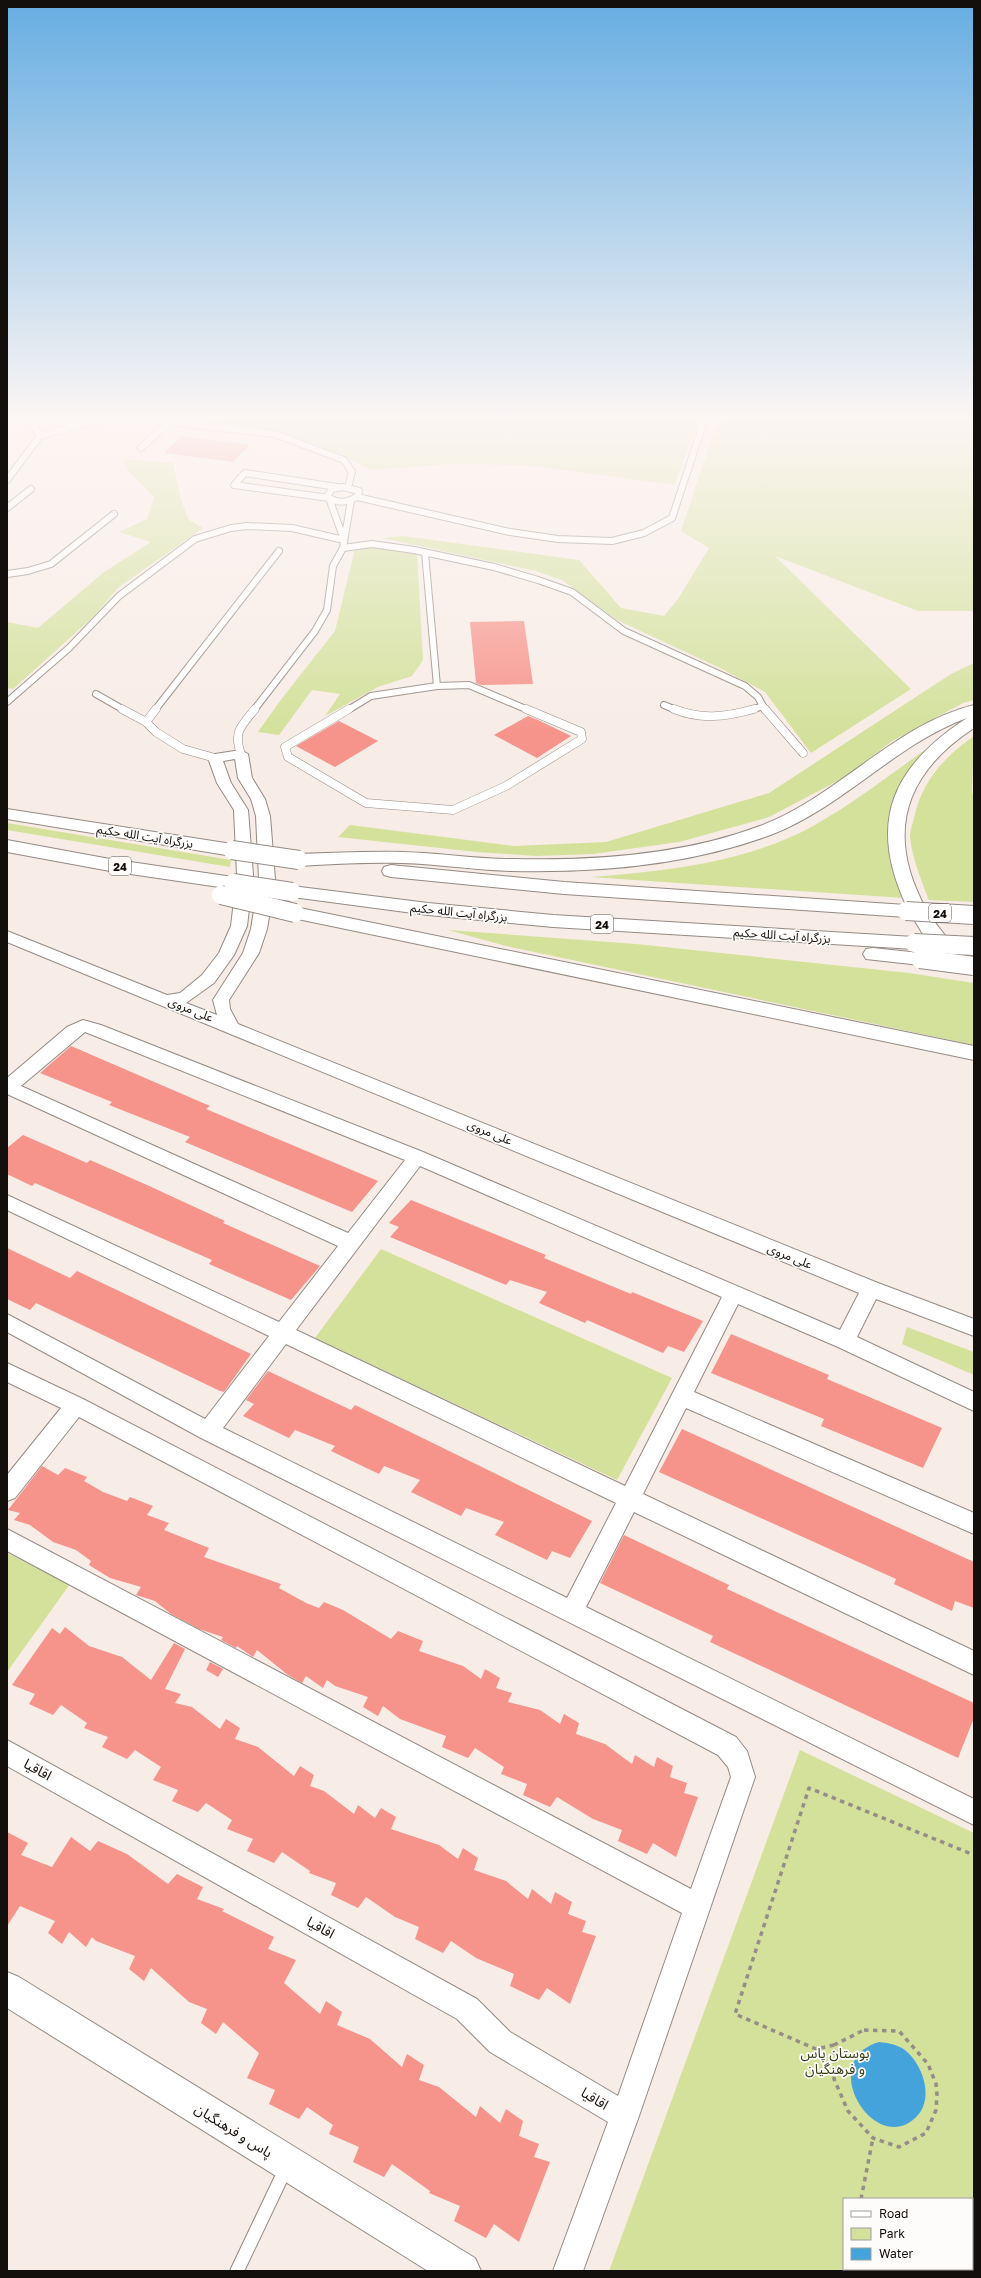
<svg xmlns="http://www.w3.org/2000/svg" width="981" height="2278" viewBox="0 0 981 2278" font-family="'Golos Text','Noto Sans Arabic',sans-serif">
	<rect width="100%" height="100%" fill="#f8ece6"/>
	<g fill="#d3e19b" fill-rule="evenodd">
		<path d="M40 415H128C97 419 69 423 40 415Z"/>
		<path d="M174 415H701L674 485 526 465 449 464 372 470 317 444 262 427 171 418Z"/>
		<path d="M731 415H974V611H918L775 556 911 689 811 753 765 692 722 669 617 620 562 580 536 571 382 538 404 536 579 560 621 608 664 616 678 599 709 548 681 531 715 429Z"/>
		<path d="M124 459 173 463 181 500 189 520 203 528 119 587 93 617 13 689 7 688V622L38 628 104 572 151 542 119 532 147 519 154 497 127 470Z"/>
		<path d="M372 547 417 553 423 660 412 676 378 687 325 716 340 694 312 690 279 735 258 732 283 697 335 631 355 549Z"/>
		<path d="M974 663V700L963 703 892 741 845 777 769 817 679 842 593 854 536 856 477 852 338 837 350 825 514 846 606 842 769 793 951 674Z"/>
		<path d="M974 736 972 792 974 798V902L929 900C921 880 912 858 910 836 910 830 913 823 914 818 922 781 944 757 974 736Z"/>
		<path d="M929 747 918 760 891 815 888 831 889 849 904 898 590 877C666 871 745 863 813 826 854 803 891 774 929 747Z"/>
		<path d="M7 823 231 860 230 867 7 830Z"/>
		<path d="M448 930 636 944 909 973 974 983V1045L506 946Z"/>
		<path d="M381 1249 672 1378 617 1480 315 1338Z"/>
		<path d="M907 1327 974 1352V1375L902 1344Z"/>
		<path d="M7 1553 70 1584 7 1672Z"/>
		<path d="M800 1750 974 1833V2271H609ZM844 2199H972V2269H844Z"/>
	</g>
	<path fill="#43a3da" d="M879 2042C888 2043 894 2044 902 2048 921 2060 935 2096 918 2115 877 2161 814 2061 879 2042Z"/>
	<g fill="#f6938a">
		<path d="M182 436 250 445 233 462 164 453Z"/>
		<path d="M524 621 533 684 481 685 476 683 470 622Z"/>
		<path d="M528 716 538 720 571 736 537 758 494 735Z"/>
		<path d="M339 721 378 741 335 767 296 746Z"/>
		<path d="M71 1046 210 1106 206 1109 378 1181 352 1212 185 1142 190 1137 109 1105 112 1102 40 1073Z"/>
		<path d="M23 1135 87 1163 90 1160 147 1185 225 1221 223 1223 320 1266 291 1300 209 1264 212 1260 35 1183 32 1186 7 1174V1148Z"/>
		<path d="M411 1200 546 1255 544 1258 631 1294 632 1292 703 1321 684 1352 668 1346 663 1353 587 1320 585 1323 539 1303 547 1292 510 1280 506 1285 390 1237 399 1227 389 1223Z"/>
		<path d="M7 1248 70 1278 77 1271 251 1354 224 1392 220 1391 36 1303 30 1310 7 1299Z"/>
		<path d="M731 1334 829 1375 827 1379 942 1428 923 1468 821 1426 824 1419 711 1373Z"/>
		<path d="M268 1371 351 1410 355 1405 592 1521 570 1558 552 1551 547 1560 495 1535 504 1522 466 1508 461 1516 411 1492 420 1480 384 1466 379 1474 331 1451 335 1446 295 1430 289 1438 243 1416 254 1404 246 1400Z"/>
		<path d="M682 1429 974 1562V1608L955 1601 952 1611 894 1584 896 1579 659 1472Z"/>
		<path d="M42 1466 58 1475 65 1468 87 1477 84 1481 103 1492 127 1501 130 1497 153 1506 147 1515 169 1523 164 1530 209 1548 204 1557 281 1584 279 1588 306 1603 319 1608 324 1602 343 1610 391 1639 398 1631 423 1641 419 1651 463 1666 481 1679 485 1669 500 1678 496 1688 512 1693 508 1702 540 1710 560 1724 564 1714 579 1723 576 1734 605 1744 632 1764 635 1755 654 1767 657 1757 673 1766 670 1777 687 1783 684 1793 698 1797 676 1857 653 1843 647 1854 618 1841 622 1830 593 1819 557 1797 550 1807 523 1795 527 1784 501 1774 504 1767 475 1748 468 1758 442 1747 446 1736 400 1719 383 1706 378 1716 363 1707 368 1697 335 1686 327 1680 323 1688 306 1676 302 1683 288 1675 257 1650 253 1657 237 1646 236 1648 221 1640 223 1637 199 1629 171 1614 155 1601 136 1595 141 1587 110 1578 89 1565 91 1561 76 1550 53 1542 30 1525 14 1520 20 1513 8 1510Z"/>
		<path d="M624 1535 729 1585 727 1589 974 1703V1718L958 1758 710 1642 713 1636 600 1583Z"/>
		<path d="M65 1627 89 1646 122 1657 151 1680 174 1643 185 1649 165 1689 181 1694 175 1703 192 1707 220 1729 226 1719 240 1728 235 1739 258 1747 294 1776 300 1766 314 1775 310 1786 324 1791 354 1814 358 1805 375 1818 381 1808 396 1817 391 1829 439 1845 458 1859 463 1848 478 1858 474 1870 506 1881 528 1899 532 1889 551 1904 555 1892 572 1902 568 1914 586 1921 582 1932 596 1936 570 2004 547 1988 539 2000 510 1986 514 1974 476 1958 451 1941 443 1953 415 1939 419 1927 395 1917 366 1897 358 1908 331 1895 336 1883 309 1873 310 1871 282 1852 274 1863 247 1851 253 1839 227 1829 232 1820 206 1803 198 1812 172 1801 178 1790 153 1780 161 1767 135 1750 127 1759 102 1747 108 1737 84 1728 87 1723 61 1705 53 1715 29 1704 35 1694 12 1685 52 1628 60 1634Z"/>
		<path d="M210 1662 223 1669 218 1677 206 1670Z"/>
		<path d="M7 1832 28 1843 21 1855 52 1867 71 1837 90 1851 98 1841 127 1854 168 1884 177 1874 203 1887 197 1899 224 1909 222 1911 274 1937 268 1949 296 1960 284 1983 320 2014 326 2001 342 2012 337 2025 370 2039 402 2067 407 2054 424 2065 419 2080 439 2087 476 2117 480 2106 500 2123 506 2109 523 2121 519 2136 539 2144 534 2157 550 2162 519 2242 494 2224 486 2238 454 2221 460 2206 429 2193 430 2191 392 2164 384 2177 353 2162 359 2147 329 2134 333 2125 307 2107 299 2119 269 2104 275 2090 247 2078 259 2053 223 2022 216 2034 201 2023 207 2009 189 2002 151 1968 144 1981 129 1969 135 1956 96 1941 92 1937 86 1947 69 1932 62 1944 48 1933 55 1921 20 1906 7 1926Z"/>
	</g>
	<g fill="none" stroke-linecap="round" stroke-linejoin="round">
		<g stroke="#948a84" stroke-width="8">
			<g id="service-far2">
				<path d="M27 415 55 422 74 424"/>
				<path d="M702 424 717 415"/>
				<path d="M40 436 83 424 138 415"/>
				<path d="M141 448 169 422 275 434 344 460 352 472 348 487"/>
				<path d="M7 480 40 436 26 415"/>
				<path d="M337 487 245 473 234 485 329 498 344 540"/>
				<path d="M343 487 359 491 358 496C348 503 336 504 327 496L332 489Z"/>
				<path d="M357 497 510 532 558 539 612 541 644 533 672 518 706 415"/>
				<path d="M7 508 31 489"/>
				<path d="M343 548 372 544 414 550 494 567 538 580 572 592 624 631 745 686 758 697 765 710"/>
				<path d="M425 553 437 686"/>
				<path d="M7 574 28 571 51 564 114 514"/>
				<path d="M96 694 124 710"/>
				<path d="M7 702 69 648 119 596 195 539 231 528 247 526 292 528 344 540"/>
				<path d="M664 705 676 710"/>
				<path d="M155 710 279 551"/>
				<path d="M254 710 315 631 327 610 333 566 343 548 351 500"/>
				<path d="M348 710 371 696 437 686 469 685 528 710"/>
				<path d="M751 710 763 706"/>
			</g>
		</g>
		<g stroke="#948a84" stroke-width="9">
			<g id="service-far1">
				<path d="M122 709 146 722 156 732 183 749 215 758"/>
				<path d="M349 709 285 747 288 757 366 803 453 810 506 786 582 739 581 732 526 709"/>
				<path d="M674 709C701 720 726 717 754 709"/>
				<path d="M765 709 803 753"/>
				<path d="M146 722 156 709"/>
				<path d="M241 754C233 732 241 726 255 709"/>
			</g>
		</g>
		<g stroke="#948a84" stroke-width="15">
			<path id="service" d="M237 2271 286 2168"/>
		</g>
		<g stroke="#948a84" stroke-width="2">
			<g id="minor">
				<path d="M241 750 248 754 252 778 265 799 270 816 275 879 267 929 259 953 229 1000 230 1009 238 1024 878 1283 974 1319V1336L876 1299 857 1337 974 1392V1411L838 1347 738 1304 694 1392 974 1513V1534L686 1408 643 1494 974 1651V1675L634 1512 586 1607 974 1799V1825L201 1438 7 1332V1314L205 1419 269 1336 7 1210V1195L279 1322 338 1246 7 1094V1078L67 1027 83 1020 101 1025 423 1152 840 1330 859 1293 7 942V931L167 995 180 993 202 975 219 953 231 926 237 875 234 810 217 783 208 758 215 754ZM235 759 238 778 251 799 256 816 259 879 251 929 243 953 213 1000 217 1015 186 1003 214 983 234 955 247 926 253 875 248 810 231 783 223 761ZM85 1032 405 1160 348 1233 21 1086ZM420 1166 722 1297 625 1486 296 1330ZM286 1344 616 1503 567 1598 223 1428Z"/>
				<path d="M7 1363 83 1399 736 1737 747 1751 755 1777 639 2116 583 2271H553L608 2122 490 2052 457 2019 7 1766V1740L477 1999 510 2032 618 2096 682 1913 7 1551V1529L691 1889 731 1777 728 1767 718 1755 79 1417 15 1498 7 1501V1475L61 1408 7 1382Z"/>
			</g>
		</g>
		<g stroke="#948a84" stroke-width="2">
			<path id="tertiary" d="M7 1972 19 1977 475 2258 481 2271H428L7 2008Z"/>
		</g>
		<g stroke="#948a84" stroke-width="2">
			<g id="trunk">
				<path d="M974 705V716L970 717 974 716V728C904 774 885 834 926 909 933 920 941 931 950 941 955 946 961 950 965 956L962 961C939 967 922 932 912 916L906 917 564 894 391 877 384 875 382 871 384 867 391 865 564 882 906 905C867 821 893 766 967 718 896 744 844 806 773 834 692 865 597 873 511 871 475 870 438 864 402 863 367 862 333 864 299 866L293 864 290 860 293 856 299 854C334 853 368 851 403 852 440 853 476 859 513 859 595 861 683 855 760 826 838 797 893 725 974 705Z"/>
				<path d="M7 809 232 844 238 846 241 850 238 854 232 856 7 819Z"/>
				<path d="M7 840 110 859 233 877 240 879 242 883 240 887 233 889 110 871 7 852Z"/>
				<path d="M292 886 428 903 553 915 914 937 921 939 924 943 921 947 914 949 553 927 428 915 285 896 283 892 285 888Z"/>
				<path d="M295 907 974 1046V1060L288 917 285 913 288 909Z"/>
				<path d="M873 948 920 953 927 954 930 959 927 964 920 965 866 959 863 954 866 949Z"/>
			</g>
		</g>
		<g stroke="#968d89" stroke-width="3.5" stroke-dasharray="4.5 4.5" stroke-linecap="butt">
			<path d="M864 2030 899 2031 928 2064 936 2084 937 2095 936 2110 926 2133 899 2147 873 2138 848 2111 834 2079V2045Z"/>
			<path d="M834 2045 816 2049 735 2014 809 1788 974 1855"/>
			<path d="M861 2199 873 2138"/>
			<path d="M847 2269V2271"/>
		</g>
		<use href="#service-far2" stroke="#fff" stroke-width="6"/>
		<use href="#service-far1" stroke="#fff" stroke-width="8"/>
		<use href="#service" stroke="#fff" stroke-width="13"/>
		<use href="#minor" fill="#fff" fill-rule="evenodd"/>
		<use href="#tertiary" fill="#fff" fill-rule="evenodd"/>
		<use href="#trunk" fill="#fff" fill-rule="evenodd"/>
		<g stroke="#948a84" stroke-width="20" stroke-linecap="butt">
			<g id="trunk-bridge">
				<path d="M232 850 299 860"/>
				<path d="M233 883 292 892"/>
				<path d="M221 895 295 913"/>
				<path d="M906 911 974 915"/>
				<path d="M914 943 974 946"/>
				<path d="M920 959 974 966"/>
			</g>
		</g>
		<use href="#trunk-bridge" stroke="#fff" stroke-width="18"/>
	</g>
	<linearGradient id="sky" x2="0" y2="1"><stop stop-color="#66ade2"/><stop offset="0.57" stop-color="#fcf6f4"/><stop offset="1" stop-color="#fcf6f4" stop-opacity="0"/></linearGradient>
	<rect width="981" height="734" fill="url(#sky)"/>
	<g text-anchor="middle" dominant-baseline="central" stroke-width="3.5" stroke-linejoin="round" paint-order="stroke">
		<g fill="#fefcfa" stroke="#5a5654" stroke-width="1">
			<rect x="109" y="857" width="22" height="18" rx="3"/>
			<rect x="929" y="904" width="22" height="18" rx="3"/>
			<rect x="591" y="915" width="22" height="18" rx="3"/>
		</g>
		<g font-size="11" font-weight="bold" fill="#130f0d">
			<text x="120" y="866">24</text>
			<text x="940" y="913">24</text>
			<text x="602" y="924">24</text>
		</g>
		<g font-size="12" fill="#130f0d" stroke="#fefcfa">
			<text transform="translate(145 836) rotate(9)">بزرگراه آیت الله حکیم</text>
			<text transform="translate(459 912) rotate(6)">بزرگراه آیت الله حکیم</text>
			<text transform="translate(782 935) rotate(4)">بزرگراه آیت الله حکیم</text>
			<text transform="translate(191 1009) rotate(22)">علی مروی</text>
			<text transform="translate(490 1132) rotate(22)">علی مروی</text>
			<text transform="translate(790 1256) rotate(22)">علی مروی</text>
		</g>
		<g font-size="14" fill="#130f0d" stroke="#fefcfa">
			<text transform="translate(38 1769) rotate(29)">اقاقیا</text>
			<text transform="translate(321 1927) rotate(29)">اقاقیا</text>
			<text transform="translate(595 2098) rotate(31)">اقاقیا</text>
			<text transform="translate(234 2130) rotate(32)">پاس و فرهنگیان</text>
		</g>
		<g font-size="14" fill="#394019" stroke="#fefcfa">
			<text x="835" y="2052">بوستان پاس<tspan x="835" dy="16">و فرهنگیان</tspan></text>
		</g>
	</g>
	<rect width="981" height="2278" fill="none" stroke="#130f0d" stroke-width="16"/>
	<rect x="843" y="2198" width="130" height="72" fill="#fefcfa" stroke="#a09d9b"/>
	<rect x="851" y="2211" width="20" height="6" fill="#ffffff" stroke="#a09d9b"/>
	<text x="879" y="2218" font-size="12" fill="#130f0d">Road</text>
	<rect x="851" y="2228" width="20" height="12" fill="#d3e19b" stroke="#a09d9b"/>
	<text x="879" y="2238" font-size="12" fill="#130f0d">Park</text>
	<rect x="851" y="2248" width="20" height="12" fill="#43a3da" stroke="#a09d9b"/>
	<text x="879" y="2258" font-size="12" fill="#130f0d">Water</text>
</svg>
